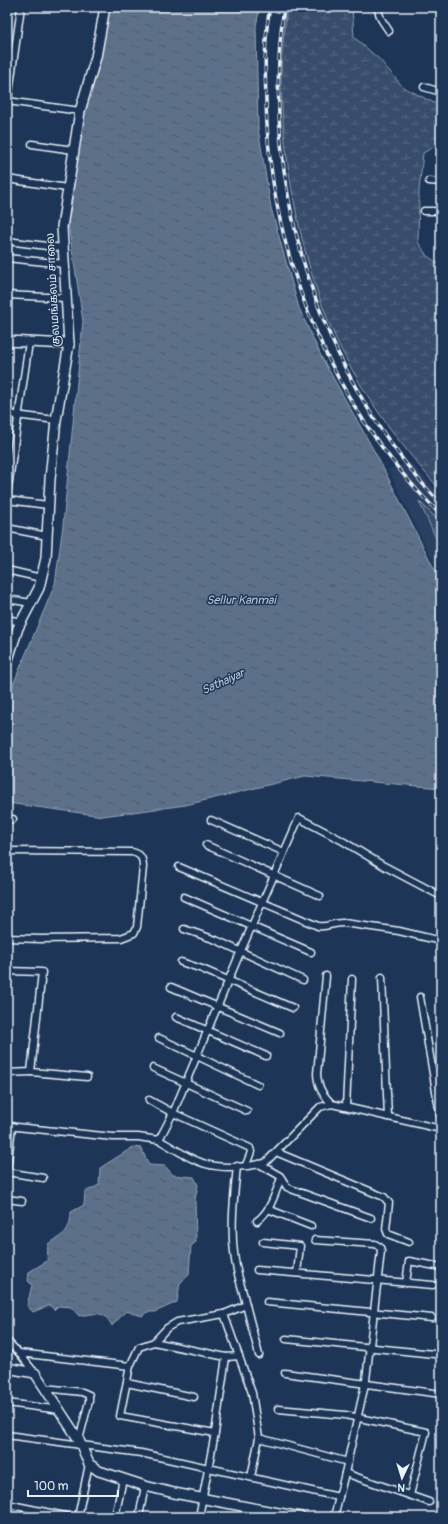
<svg xmlns="http://www.w3.org/2000/svg" width="448" height="1524" viewBox="0 0 448 1524" font-family="Pangolin,'Noto Sans Tamil',sans-serif">
	<defs>
		<pattern id="wetland-marsh" width="20" height="14" patternUnits="userSpaceOnUse"><rect width="20" height="14" fill="#374d6c"/><path d="M1 5h8M5 5V1M11 12h8M15 12V8" fill="none" stroke="#546782"/></pattern>
		<pattern id="water-ripples" width="26" height="14" patternUnits="userSpaceOnUse"><rect width="26" height="14" fill="#5d7089"/><path d="M2 4q2-2 4 0t4 0M15 11q2-2 4 0t4 0" fill="none" stroke="#505a66"/></pattern>
	</defs>
	<rect width="100%" height="100%" fill="#1d3557"/>
	<filter id="ink" filterUnits="userSpaceOnUse"><feTurbulence type="fractalNoise" baseFrequency=".025" numOctaves="2"/><feDisplacementMap in="SourceGraphic" scale="8" xChannelSelector="R" yChannelSelector="G"/><feConvolveMatrix kernelMatrix="1 2 1 2 8 2 1 2 1" color-interpolation-filters="sRGB"/></filter>
	<g filter="url(#ink)">
		<path fill="#2a4162" d="M411 463 441 496V577L388 469Z"/>
		<g fill="url(#wetland-marsh)" stroke="#909fb2">
			<path d="M287 7H352L354 37 380 60 403 87 438 105 441 143 423 153 419 191 418 242 427 256 441 265V491C403 448 368 403 342 351 304 276 284 172 281 88 280 61 284 34 287 7Z"/>
			<path d="M419 501 441 523V549Z"/>
		</g>
		<g fill="url(#water-ripples)" stroke="#95a4b5">
			<path d="M110 7H260L256 26 258 128 271 208 299 308 322 358 377 456 441 582V788L305 776 186 805 103 816 7 803V699L55 584 63 525 83 321 68 223 84 113Z"/>
			<path d="M133 1147 141 1148 149 1165 165 1166 173 1175 194 1177 198 1185 195 1200 196 1242 191 1246 189 1275 180 1283 177 1302 155 1312H147L142 1316 126 1311 112 1326C104 1309 95 1314 79 1316L71 1307 58 1306 54 1310 50 1305 33 1312 27 1306 32 1285 28 1281 29 1272 47 1261 48 1244C64 1234 70 1232 71 1212L84 1205 85 1192 99 1185 100 1168Z"/>
		</g>
		<g fill="none" stroke-linecap="round" stroke-linejoin="round">
			<g stroke="#e8f1f8" stroke-width="9">
				<g id="street">
					<path d="M377 7 381 19 389 31"/>
					<path d="M424 87 441 92"/>
					<path d="M7 101 80 111"/>
					<path d="M7 107 21 7"/>
					<path d="M32 144 73 150"/>
					<path d="M7 179 67 188"/>
					<path d="M429 181 441 182"/>
					<path d="M424 211H441"/>
					<path d="M7 241 63 248"/>
					<path d="M7 258 64 264"/>
					<path d="M7 295 66 298"/>
					<path d="M7 414 56 420"/>
					<path d="M7 495 29 342"/>
					<path d="M7 500 48 505"/>
					<path d="M7 528 47 536"/>
					<path d="M7 570 41 578"/>
					<path d="M7 599 31 603"/>
					<path d="M7 619 21 622"/>
					<path d="M7 820 13 819"/>
					<path d="M211 820 284 852"/>
					<path d="M206 845 320 896"/>
					<path d="M7 851 132 852C140 854 143 857 143 867L137 927 134 933 121 938 41 939 7 938"/>
					<path d="M179 867 318 926C327 928 334 922 344 923L399 931 441 941"/>
					<path d="M184 897 311 952"/>
					<path d="M184 929 216 940 303 980"/>
					<path d="M181 962 202 969 293 1008"/>
					<path d="M7 971 42 972 31 1072 7 1073"/>
					<path d="M326 976 317 1074C318 1087 322 1094 332 1104"/>
					<path d="M382 977 388 1117"/>
					<path d="M171 987 280 1033"/>
					<path d="M420 997 441 1121"/>
					<path d="M176 1017 266 1056"/>
					<path d="M159 1038 258 1085"/>
					<path d="M153 1068 247 1111"/>
					<path d="M31 1072 87 1077"/>
					<path d="M346 1107 352 979"/>
					<path d="M7 1126 113 1137H138L159 1140 173 1113 149 1100"/>
					<path d="M159 1140C174 1148 190 1160 206 1164 223 1169 248 1167 265 1163L320 1107 332 1104 441 1129"/>
					<path d="M276 1152 384 1197 389 1203 386 1229 388 1234 409 1242"/>
					<path d="M259 1164 280 1176 287 1187 291 1189 371 1218"/>
					<path d="M246 1165 251 1152 250 1148 173 1113 237 960 299 818 341 840 384 866 441 896"/>
					<path d="M237 1166C234 1197 230 1229 235 1260 237 1275 243 1290 246 1305L224 1314 252 1393 259 1438 348 1462"/>
					<path d="M7 1171 12 1126"/>
					<path d="M7 1172 43 1178"/>
					<path d="M7 1199 22 1201"/>
					<path d="M268 1209 311 1226"/>
					<path d="M257 1221C271 1211 275 1193 281 1178"/>
					<path d="M315 1240 375 1244 380 1247 381 1251 366 1380 345 1473"/>
					<path d="M263 1242 300 1246 297 1273"/>
					<path d="M257 1270 433 1285"/>
					<path d="M406 1283 409 1261 441 1267"/>
					<path d="M267 1302 432 1318"/>
					<path d="M246 1305 259 1355"/>
					<path d="M286 1339 434 1354"/>
					<path d="M7 1341 19 1353"/>
					<path d="M154 1342 167 1328 177 1322 224 1314"/>
					<path d="M130 1366 120 1416 215 1433"/>
					<path d="M35 1373 19 1353 130 1366 139 1347 154 1342 226 1357"/>
					<path d="M285 1373 441 1394"/>
					<path d="M127 1383 194 1397"/>
					<path d="M45 1388 82 1392 89 1395V1401L79 1440"/>
					<path d="M7 1403 60 1410"/>
					<path d="M278 1409 345 1415 426 1432 410 1495"/>
					<path d="M7 1435 141 1453 339 1497 345 1473 429 1502"/>
					<path d="M251 1477 259 1438"/>
					<path d="M7 1504 70 1517"/>
					<path d="M78 1517 89 1464"/>
					<path d="M115 1517 123 1479"/>
					<path d="M139 1517 145 1486"/>
					<path d="M199 1517 215 1433 226 1357 239 1356"/>
					<path d="M334 1517 339 1497"/>
				</g>
			</g>
			<g stroke="#e8f1f8" stroke-width="12">
				<g id="secondary">
					<path d="M7 341 69 344"/>
					<path d="M7 663 18 628 39 588 46 558 50 479 56 420 69 344 62 227 80 111 96 57 105 7"/>
					<path d="M7 1368 35 1373 79 1440 89 1464 99 1471 145 1486 174 1493 300 1517"/>
				</g>
			</g>
			<use href="#street" stroke="#1d3557" stroke-width="6"/>
			<use href="#secondary" stroke="#1d3557" stroke-width="9"/>
			<g stroke="#e8f1f8" stroke-width="3.5">
				<g id="rail">
					<path d="M270 7C264 38 265 69 266 100 269 254 331 408 441 515"/>
					<path d="M284 7C259 182 318 376 441 504"/>
				</g>
			</g>
			<use href="#rail" stroke="#1d3557" stroke-width="2" stroke-dasharray="6" stroke-linecap="butt"/>
		</g>
	</g>
	<g text-anchor="middle" dominant-baseline="central" stroke-width="3" stroke-linejoin="round" paint-order="stroke">
		<g font-size="11" fill="#e8f1f8" stroke="#1d3557">
			<text transform="translate(53 290) rotate(-93)">குலமங்கலம் சாலை</text>
		</g>
		<g font-size="12" font-style="italic" fill="#b7c4d1" stroke="#1d3557">
			<text x="241" y="600">Sellur Kanmai</text>
			<text transform="translate(223 682) rotate(-24)">Sathaiyar</text>
		</g>
	</g>
	<rect width="448" height="1524" fill="none" stroke="#1d3557" stroke-width="24"/>
	<rect x="12" y="12" width="424" height="1500" fill="none" stroke="#e8f1f8" stroke-width="1.5" filter="url(#ink)"/>
	<g transform="translate(402 1478) rotate(184)" stroke="#1d3557" stroke-width="3" paint-order="stroke">
	<path d="M0-3L7 15L0 10L-7 15Z" fill="#e8f1f8"/>
	<text y="-6" font-size="11" font-weight="bold" text-anchor="middle" fill="#e8f1f8">N</text>
	</g>
	<path d="M28 1490v6h90v-6" fill="none" stroke="#e8f1f8" stroke-width="2"/>
	<text x="34" y="1490" font-size="12" fill="#e8f1f8" stroke="#1d3557" stroke-width="3" paint-order="stroke">100 m</text>
</svg>
